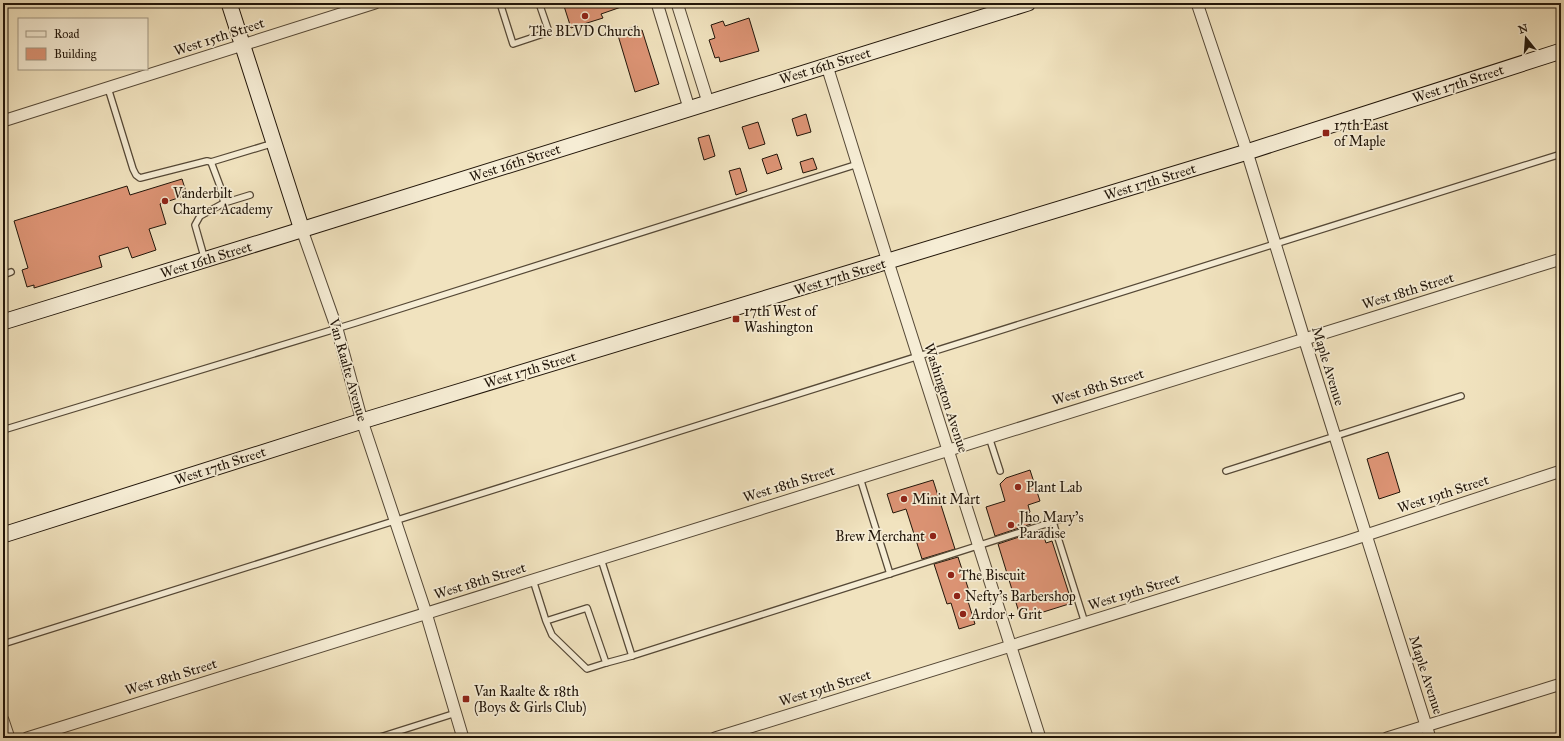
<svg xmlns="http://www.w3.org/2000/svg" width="1564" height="741" viewBox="0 0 1564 741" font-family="'IM FELL Great Primer',serif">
	<rect width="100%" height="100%" fill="#f1e3bf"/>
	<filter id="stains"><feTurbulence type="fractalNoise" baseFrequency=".005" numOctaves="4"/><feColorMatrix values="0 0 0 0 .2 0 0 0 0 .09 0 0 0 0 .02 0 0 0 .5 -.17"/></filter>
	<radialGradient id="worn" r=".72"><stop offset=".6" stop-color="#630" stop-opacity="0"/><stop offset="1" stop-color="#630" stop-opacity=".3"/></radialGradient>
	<g fill="#dd9475" stroke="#211509">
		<path d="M563 3H627V5L601 14 603 18 571 28Z"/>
		<path d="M749 18 759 51 720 62 719 57 715 58 709 40 715 38 711 25 723 21 725 26Z"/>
		<path d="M637 26 639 31 642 30 659 84 635 92 617 32Z"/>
		<path d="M806 114 811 132 797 136 792 119Z"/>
		<path d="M758 122 765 144 749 149 742 127Z"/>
		<path d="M709 135 715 156 704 160 698 138Z"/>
		<path d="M777 154 782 169 767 174 762 159Z"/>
		<path d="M813 158 817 169 803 173 800 162Z"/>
		<path d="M740 168 747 191 736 195 729 171Z"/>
		<path d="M182 179 187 195 160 204 166 224 149 229 156 250 132 258 128 247 99 256 102 267 34 288V285L27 287 22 270 28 268 14 221 127 186 130 195Z"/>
		<path d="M1388 452 1400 492 1379 499 1367 459Z"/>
		<path d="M1030 470 1040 501 1028 505 1030 512 1028 513 1031 524 995 536 986 507 1005 501 1000 484 1006 478Z"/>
		<path d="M933 480 955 549 922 559 906 509 893 513 887 494Z"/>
		<path d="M1042 531 1046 543 1052 541 1072 603 1021 619 998 544 1034 532V534Z"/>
		<path d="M958 557 971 597 967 598 975 624 959 629 951 603 947 604 934 564Z"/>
	</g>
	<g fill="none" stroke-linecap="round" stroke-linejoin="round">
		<g stroke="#554836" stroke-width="8">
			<g id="lane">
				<path d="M500 3 513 44 549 32 539 3"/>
				<path d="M108 88 133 169 136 175 140 178 207 161 211 162 220 186 224 203 200 216 195 225 205 260"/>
				<path d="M211 162 274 143"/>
				<path d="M224 203 250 195"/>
				<path d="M3 275 11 272"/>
				<path d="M3 430 355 323 858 164"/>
				<path d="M989 437 1000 471"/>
				<path d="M1226 471 1461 396"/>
				<path d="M860 478 890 574"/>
				<path d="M1053 522 1085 623"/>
				<path d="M601 559 632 656 1065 518"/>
				<path d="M533 580 546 621 587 608 606 663 587 669 552 635 546 621"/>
				<path d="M3 644 1561 154"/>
				<path d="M606 663 632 656"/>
				<path d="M377 738 456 713"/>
			</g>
		</g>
		<g stroke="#554836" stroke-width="13">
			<g id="street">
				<path d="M657 3 689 108"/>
				<path d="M677 3 708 102"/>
				<path d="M1197 3 1247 152 1304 338 1430 738"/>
				<path d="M827 66 888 262 1040 738"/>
				<path d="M3 121 375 3"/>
				<path d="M302 230 337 329 362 421 426 613 463 738"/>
				<path d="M3 720 9 738"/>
				<path d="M27 738 1561 259"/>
				<path d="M715 738 1345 542 1561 471"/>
				<path d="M1387 738 1561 684"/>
			</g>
		</g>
		<g stroke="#211509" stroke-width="17">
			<g id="secondary">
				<path d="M229 3 302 230"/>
				<path d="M3 322C345 217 686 110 1028 3"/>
				<path d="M3 535 362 421 1247 152 1561 51"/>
			</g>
		</g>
		<use href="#lane" stroke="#f6edd5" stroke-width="5.5"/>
		<use href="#street" stroke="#f6edd5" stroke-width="11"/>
		<use href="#secondary" stroke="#f6edd5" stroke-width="15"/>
	</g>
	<g fill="#8f2418" stroke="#f6edd5" stroke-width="1.5">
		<circle cx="585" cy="16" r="4"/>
		<rect x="1322" y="129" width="8" height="8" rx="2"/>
		<circle cx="165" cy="201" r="4"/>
		<rect x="732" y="315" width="8" height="8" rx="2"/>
		<circle cx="1018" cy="487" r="4"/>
		<circle cx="904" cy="499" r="4"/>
		<circle cx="1011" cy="525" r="4"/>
		<circle cx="933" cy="536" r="4"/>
		<circle cx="951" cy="575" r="4"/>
		<circle cx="957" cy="596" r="4"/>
		<circle cx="963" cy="614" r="4"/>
		<rect x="462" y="695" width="8" height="8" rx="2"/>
	</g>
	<g text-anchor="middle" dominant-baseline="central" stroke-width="3.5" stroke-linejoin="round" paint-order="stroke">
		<g font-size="14" fill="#211509" stroke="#f6edd5" text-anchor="start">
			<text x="585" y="31" text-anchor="middle">The BLVD Church</text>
			<text x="1334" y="125">17th East<tspan x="1334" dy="16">of Maple</tspan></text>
			<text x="173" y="193">Vanderbilt<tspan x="173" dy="16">Charter Academy</tspan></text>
			<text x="744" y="311">17th West of<tspan x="744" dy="16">Washington</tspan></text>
			<text x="1026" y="487">Plant Lab</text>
			<text x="912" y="499">Minit Mart</text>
			<text x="1019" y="517">Jho Mary's<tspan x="1019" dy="16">Paradise</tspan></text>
			<text x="925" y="536" text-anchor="end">Brew Merchant</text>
			<text x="959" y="575">The Biscuit</text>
			<text x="965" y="596">Nefty's Barbershop</text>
			<text x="971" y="614">Ardor + Grit</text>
			<text x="474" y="691">Van Raalte &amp; 18th<tspan x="474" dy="16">(Boys &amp; Girls Club)</tspan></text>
		</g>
		<g font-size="14" fill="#211509" stroke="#f6edd5">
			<text transform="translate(219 37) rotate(-18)">West 15th Street</text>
			<text transform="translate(825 66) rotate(-17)">West 16th Street</text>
			<text transform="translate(1458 84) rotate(-18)">West 17th Street</text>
			<text transform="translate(515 163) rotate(-18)">West 16th Street</text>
			<text transform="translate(1150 182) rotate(-17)">West 17th Street</text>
			<text transform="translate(206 260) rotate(-17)">West 16th Street</text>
			<text transform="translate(840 277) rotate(-17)">West 17th Street</text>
			<text transform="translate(1408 291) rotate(-17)">West 18th Street</text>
			<text transform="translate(1328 366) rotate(73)">Maple Avenue</text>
			<text transform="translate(348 370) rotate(74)">Van Raalte Avenue</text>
			<text transform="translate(530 370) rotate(-17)">West 17th Street</text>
			<text transform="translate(1098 387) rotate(-17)">West 18th Street</text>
			<text transform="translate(946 398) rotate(72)">Washington Avenue</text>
			<text transform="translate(220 466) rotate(-18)">West 17th Street</text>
			<text transform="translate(789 484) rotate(-17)">West 18th Street</text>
			<text transform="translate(1443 494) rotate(-18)">West 19th Street</text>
			<text transform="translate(480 581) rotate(-17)">West 18th Street</text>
			<text transform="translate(1134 592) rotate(-17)">West 19th Street</text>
			<text transform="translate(1426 675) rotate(72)">Maple Avenue</text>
			<text transform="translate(171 677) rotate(-17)">West 18th Street</text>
			<text transform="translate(825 688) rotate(-17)">West 19th Street</text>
		</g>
	</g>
	<rect width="1564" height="741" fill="none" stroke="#f1e3bf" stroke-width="16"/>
	<rect x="4" y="4" width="1556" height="733" fill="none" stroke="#211509" stroke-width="2"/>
	<rect x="8" y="8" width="1548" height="725" fill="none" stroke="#211509"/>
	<rect x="18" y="18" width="130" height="52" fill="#f6edd5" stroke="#a19783"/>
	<rect x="26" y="31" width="20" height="6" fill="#f6edd5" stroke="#a19783"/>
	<text x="54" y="38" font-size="12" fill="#211509">Road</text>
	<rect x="26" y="48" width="20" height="12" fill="#dd9475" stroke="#a19783"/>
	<text x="54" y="58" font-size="12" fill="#211509">Building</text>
	<g transform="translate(1526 38) rotate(343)" stroke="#f6edd5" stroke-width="3" paint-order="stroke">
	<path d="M0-3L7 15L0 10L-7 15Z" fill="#211509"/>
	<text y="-6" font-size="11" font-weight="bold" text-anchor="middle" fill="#211509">N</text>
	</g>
	<rect width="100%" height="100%" filter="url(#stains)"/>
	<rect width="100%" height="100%" fill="url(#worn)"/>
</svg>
